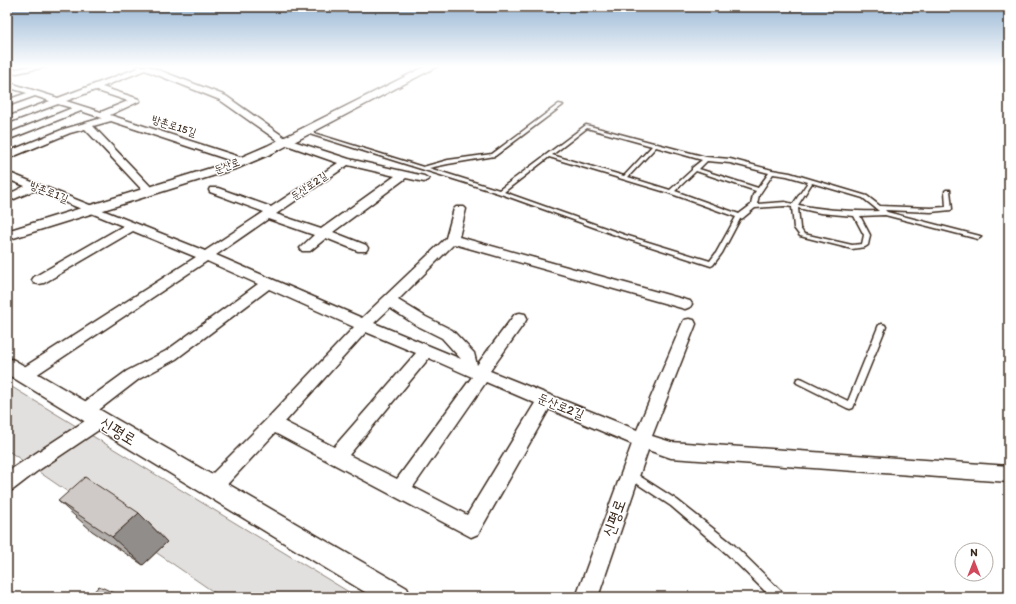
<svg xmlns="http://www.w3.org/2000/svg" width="1016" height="604" viewBox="0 0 1016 604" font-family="Itim,'Poor Story',sans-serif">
	<rect width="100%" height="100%" fill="#fff"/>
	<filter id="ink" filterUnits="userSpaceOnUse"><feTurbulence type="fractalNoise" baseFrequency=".025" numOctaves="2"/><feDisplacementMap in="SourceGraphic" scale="8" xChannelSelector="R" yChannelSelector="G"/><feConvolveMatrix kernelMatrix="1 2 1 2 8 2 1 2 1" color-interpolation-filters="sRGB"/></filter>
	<g filter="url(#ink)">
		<path fill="#e2e0de" stroke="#8e857e" d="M7 384 357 597H221L7 450Z"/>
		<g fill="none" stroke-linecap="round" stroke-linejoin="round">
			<g stroke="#3b2a1e" stroke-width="3">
				<g id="service">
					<path d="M559 104 563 105 495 156 448 164 429 168 499 190 586 125 706 157 730 159 772 170 790 173 867 196 880 206 931 208 946 207 945 191 946 190H950L952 209 951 210 931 212 885 210 887 212 980 236 981 237 978 239 885 215 860 216 870 235 868 245 865 247 852 249 800 236 794 228 792 207 785 206 755 208 744 217 743 218 740 219 722 253 713 265 711 266 621 237 498 193 303 132 307 131 423 167 448 160 492 154ZM587 128 652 146 624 176 552 155ZM656 147 702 160 692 168V170L670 190 628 177ZM549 157 669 193 736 217 716 253 710 261 625 235 504 192ZM707 161 730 163 769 173 758 188 699 169ZM696 171 756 191 753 195 751 205 739 214 675 191ZM773 174 787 176 808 182 793 204 785 202 757 204 759 195ZM812 183 863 198 879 211C852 212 826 210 798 205ZM798 208 820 213 854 216 864 235 862 244 852 245 804 234 800 228Z"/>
					<path d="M882 324 885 325 886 327 853 408 850 409 847 408 797 383 796 381 797 379 800 378 803 379 848 401 878 327 879 325Z"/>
					<path d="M630 470 677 500 734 545 783 593 784 597H771L726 553 671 506 627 477 625 474 627 471Z"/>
				</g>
			</g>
			<g stroke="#3b2a1e" stroke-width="3">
				<g id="minor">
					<path d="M31 66H50L7 75V71Z"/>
					<path d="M136 66H148L226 96 287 139 349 159 424 176 429 179 424 182 406 178 333 232 366 245 368 248 366 251H358L326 238 310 251H302L300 248 314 235 268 219 216 255 362 318 446 238 454 209 456 207H464L466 209 459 237 690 301 692 304 690 307 685 309 454 244 398 300 426 317 452 330 474 353 477 365 515 314 520 313 525 314 527 318 525 322 490 371 637 430 682 324 684 320 689 319 694 320 696 324 652 436 671 442 1009 466V482L671 458 648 450 598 597H576L632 444 549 409 478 534 471 537 275 433 220 492 213 495 206 492 204 486 206 480 267 419 354 327 269 289 176 359 139 379 91 416 85 418 79 416 77 411 79 406 127 371 166 351 258 284 207 261 30 379 24 381 18 379 16 375 18 371 196 257 133 231 44 283 39 284 34 283 32 280 34 277 123 226 35 190 7 202V195L25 186 7 179V172L205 251 264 212 210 192 209 190 210 188H218L271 207 338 163 281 143 220 100 145 70 102 87 139 99 140 101 110 115 246 159 247 161 246 163H238L111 121 93 126 154 190 156 192 154 194H146L85 129 70 133 7 159V152L64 129 102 118 81 111 7 140V134L72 108 58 104 7 123V117L50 101 35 96 7 106V100L27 93 7 87V82L58 98 138 68ZM95 90 128 101 101 112 66 101ZM348 165 395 176 321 229 276 214ZM390 308 416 325 442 338 461 359 374 323ZM366 332 416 353 334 447 285 422ZM429 358 472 377 397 479 349 455ZM486 382 535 403 467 515 413 487Z"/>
					<path d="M100 413 106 415 109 420 106 425 36 472 14 489 7 492V472L94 415Z"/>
				</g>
			</g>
			<g stroke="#3b2a1e" stroke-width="3">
				<g id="tertiary">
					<path d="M426 66H438L275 152 238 168 7 240V231L230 162 267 146Z"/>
					<path d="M7 358 14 360 407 588 411 597H373L7 374Z"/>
				</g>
			</g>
			<use href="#service" fill="#fff" fill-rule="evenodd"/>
			<use href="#minor" fill="#fff" fill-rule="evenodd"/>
			<use href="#tertiary" fill="#fff" fill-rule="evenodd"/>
		</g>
		<path fill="#b2aeab" stroke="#3b2a1e" d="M58 501 139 513 167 542 143 565 92 531Z"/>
		<path fill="#918d8b" stroke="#3b2a1e" d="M139 513 167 542 143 565 112 537Z"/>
		<g fill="#cfcac7" stroke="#3b2a1e">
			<path d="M85 477 139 513 112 537 58 501Z"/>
			<path d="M99 586 123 597H89Z"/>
		</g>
	</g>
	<linearGradient id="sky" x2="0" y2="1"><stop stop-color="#96b5d3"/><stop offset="0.44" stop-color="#fff"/><stop offset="1" stop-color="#fff" stop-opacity="0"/></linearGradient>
	<rect width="1016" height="151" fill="url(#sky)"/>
	<g text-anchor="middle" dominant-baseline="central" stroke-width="3" stroke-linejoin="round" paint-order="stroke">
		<g font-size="11" fill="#3b2a1e" stroke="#fff">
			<text transform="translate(174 126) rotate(18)">방촌로15길</text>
			<text transform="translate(227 166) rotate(-20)">둔산로</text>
			<text transform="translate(309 186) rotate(-34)">둔산로2길</text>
			<text transform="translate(49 192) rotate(22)">방촌로1길</text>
		</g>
		<g font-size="13" fill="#3b2a1e" stroke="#fff">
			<text transform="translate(561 406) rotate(22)">둔산로2길</text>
		</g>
		<g font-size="16" fill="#3b2a1e" stroke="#fff">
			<text transform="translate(118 431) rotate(31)">신평로</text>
			<text transform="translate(614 518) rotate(-70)">신평로</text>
		</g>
	</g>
	<rect width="1016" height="604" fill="none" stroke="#fff" stroke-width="24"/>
	<rect x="12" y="12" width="992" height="580" fill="none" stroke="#3b2a1e" stroke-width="1.5" filter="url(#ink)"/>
	<g transform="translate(974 562)"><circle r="19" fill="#ffffff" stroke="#b1aaa5"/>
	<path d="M0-3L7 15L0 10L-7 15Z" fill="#d1495b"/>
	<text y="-6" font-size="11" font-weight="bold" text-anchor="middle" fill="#3b2a1e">N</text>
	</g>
</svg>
